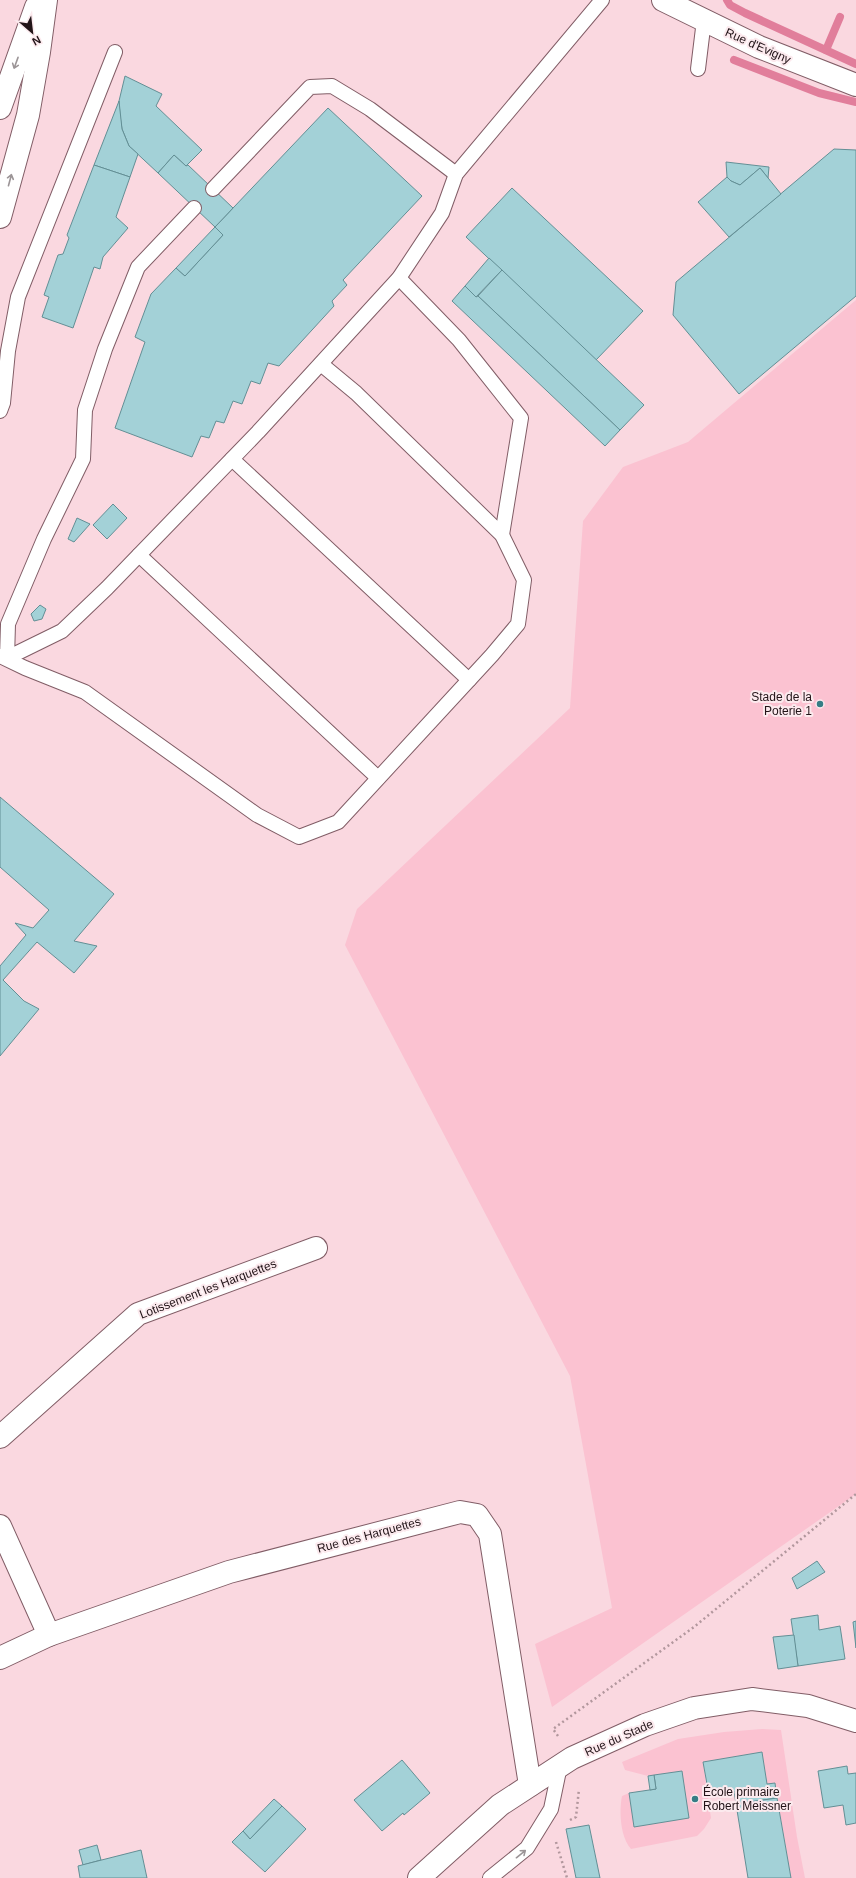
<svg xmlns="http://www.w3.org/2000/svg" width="856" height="1878" viewBox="0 0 856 1878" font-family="Arial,sans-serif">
	<rect width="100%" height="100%" fill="#fad8e0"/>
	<g fill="#fbc2d1">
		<path d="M856 300V1494L552 1707 535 1644 612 1608 570 1376 345 945 357 909 570 708 583 521 623 467 688 442Z"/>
		<path d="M762 1729 781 1730 797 1837 805 1878H791L775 1783 767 1784 762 1752 703 1762 711 1818 704 1829 697 1836 631 1849C620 1837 619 1811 622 1796L629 1793 634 1827 688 1818 654 1775 648 1776 625 1770 622 1762 678 1739 724 1732Z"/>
	</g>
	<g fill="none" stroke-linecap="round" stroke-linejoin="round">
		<g stroke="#e17e9b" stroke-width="8">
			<path d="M727 0 730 5 745 13 856 64"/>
			<path d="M826 50 840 17"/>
			<path d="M734 60 819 93 856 102"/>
		</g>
	</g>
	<g fill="#a3d1d7" stroke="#638f95">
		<path d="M125 76 162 94 156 106 202 150 186 166 174 155 158 173 129 146 122 129 120 116 119 101Z"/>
		<path d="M119 101 122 129 129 146 138 154 130 177 94 165Z"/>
		<path d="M328 108 422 196 343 280 347 285 332 301 334 306 279 366 268 363 260 384 251 381 242 404 233 401 224 423 216 421 209 438 201 436 192 457 115 428 145 342 135 337 151 294 176 268 185 276 223 235 215 227Z"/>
		<path d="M834 149 856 150V296L739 394 673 315 676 282Z"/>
		<path d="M174 155 186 166 188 165 233 208 215 227 158 173Z"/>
		<path d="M726 162 769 167 768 178 760 168 740 185 731 181 727 177Z"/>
		<path d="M94 165 130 177 116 217 128 228 103 257 100 269 94 267 73 328 42 317 49 297 44 295 58 255 63 254 69 238 67 235Z"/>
		<path d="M760 168 781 194 729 237 698 202 727 177 731 181 740 185Z"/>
		<path d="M512 188 643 311 596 360 466 237Z"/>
		<path d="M215 227 223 235 185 276 176 268Z"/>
		<path d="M489 258 502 270 476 297 465 286Z"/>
		<path d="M502 270 644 405 620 430 478 296Z"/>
		<path d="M465 286 476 297 478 296 620 430 605 446 452 301Z"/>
		<path d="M113 504 127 518 107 539 93 525Z"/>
		<path d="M77 518 90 524 74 542 68 539Z"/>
		<path d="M40 605 46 609 42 619 34 621 31 614Z"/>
		<path d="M0 797 114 894 74 941 97 946 74 973 37 942 3 980 24 1001 39 1009 0 1056V966L26 935 15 923 33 928 49 910 0 867Z"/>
		<path d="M817 1561 825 1572 797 1589 792 1578Z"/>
		<path d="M818 1615 819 1630 840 1626 845 1659 798 1666 791 1619Z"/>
		<path d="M856 1621V1648L853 1622Z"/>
		<path d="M794 1635 798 1666 778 1669 773 1637Z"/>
		<path d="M762 1752 767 1784 775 1783 777 1798 736 1804 734 1791 709 1795 703 1762Z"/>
		<path d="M402 1760 430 1793 404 1815 403 1813 382 1831 354 1800Z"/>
		<path d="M847 1766 848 1774 856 1773V1823L846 1825 843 1805 824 1808 818 1771Z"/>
		<path d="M682 1771 689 1818 634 1827 629 1793 656 1789 654 1775Z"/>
		<path d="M654 1775 656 1789 650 1790 648 1776Z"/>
		<path d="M777 1798 791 1878H748L736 1804Z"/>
		<path d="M274 1799 282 1806 250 1839 243 1831Z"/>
		<path d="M282 1806 306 1829 265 1872 232 1842 243 1831 250 1839Z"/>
		<path d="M589 1825 600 1878H576L566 1829Z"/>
		<path d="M97 1845 101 1860 83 1865 79 1850Z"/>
		<path d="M141 1850 147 1878H80L78 1866Z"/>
	</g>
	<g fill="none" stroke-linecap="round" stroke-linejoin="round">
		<g stroke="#815d66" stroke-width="16">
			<g id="lane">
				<path d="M698 69 704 20"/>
				<path d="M213 189 310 87 332 86 370 109 456 174"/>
				<path d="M194 208 138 267 105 349 85 410 83 459 44 539 8 624 7 658 62 631 107 588 258 432 399 278 442 213 456 174 602 0"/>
				<path d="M399 278 459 340 521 418 502 535"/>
				<path d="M0 411 3 403 8 351 18 297 115 52"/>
				<path d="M232 459 469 680"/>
				<path d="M139 555 378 778"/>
				<path d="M0 656 25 668 85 692 257 815 299 837 338 822 492 655 518 624 524 580 502 535 356 393 321 364"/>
				<path d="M490 1878 527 1848 551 1809 560 1766"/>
			</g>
		</g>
		<g stroke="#815d66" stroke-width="24">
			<g id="street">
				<path d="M0 1437 138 1314 316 1248"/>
				<path d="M0 1526 49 1635"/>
				<path d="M0 1658 49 1635 229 1572 460 1512 477 1515 490 1534 530 1785"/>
			</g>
		</g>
		<g stroke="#815d66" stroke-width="24">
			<g id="secondary">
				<path d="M663 0 759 47 856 85"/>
				<path d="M0 108 36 7"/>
				<path d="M0 217 28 115 39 52 46 0"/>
				<path d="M419 1878 500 1805 572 1758 645 1725 694 1708 752 1699 808 1706 856 1721"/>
			</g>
		</g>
		<g stroke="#b2979d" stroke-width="2.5" stroke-dasharray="2 3" stroke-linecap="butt">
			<path d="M558 1736 553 1729 694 1627 856 1494"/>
			<path d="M570 1820 576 1817 579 1789"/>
			<path d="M556 1842 567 1878"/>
		</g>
		<use href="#lane" stroke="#fff" stroke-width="14"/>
		<use href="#street" stroke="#fff" stroke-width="22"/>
		<use href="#secondary" stroke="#fff" stroke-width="22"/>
	</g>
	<defs><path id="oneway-shaft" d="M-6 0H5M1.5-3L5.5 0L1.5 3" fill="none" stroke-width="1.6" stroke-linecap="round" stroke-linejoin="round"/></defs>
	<g stroke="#9c9597">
		<use href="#oneway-shaft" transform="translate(16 63) rotate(110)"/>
		<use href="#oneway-shaft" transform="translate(10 180) rotate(-75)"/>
		<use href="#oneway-shaft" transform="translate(521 1854) rotate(-39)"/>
	</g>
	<g fill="#357d85" stroke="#fceaee" stroke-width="1.5">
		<circle cx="820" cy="704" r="4"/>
		<circle cx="695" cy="1799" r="4"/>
	</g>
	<g text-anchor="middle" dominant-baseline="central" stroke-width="4" stroke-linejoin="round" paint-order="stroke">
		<g font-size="12" fill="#221418" stroke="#fceaee">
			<text transform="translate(758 46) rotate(24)">Rue d'Evigny</text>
			<text transform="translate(208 1289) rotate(-21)">Lotissement les Harquettes</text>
			<text transform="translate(369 1535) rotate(-15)">Rue des Harquettes</text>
			<text transform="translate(619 1738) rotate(-24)">Rue du Stade</text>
		</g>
		<g font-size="12" fill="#221418" stroke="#fceaee" text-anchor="end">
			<text x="812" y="697">Stade de la<tspan x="812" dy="14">Poterie 1</tspan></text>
			<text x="703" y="1792" text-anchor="start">École primaire<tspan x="703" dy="14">Robert Meissner</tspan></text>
		</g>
	</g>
	<g transform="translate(32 32) rotate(152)" stroke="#fceaee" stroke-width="3" paint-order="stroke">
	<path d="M0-3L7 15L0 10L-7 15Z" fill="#221418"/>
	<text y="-6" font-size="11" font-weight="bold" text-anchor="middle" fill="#221418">N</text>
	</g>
</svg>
